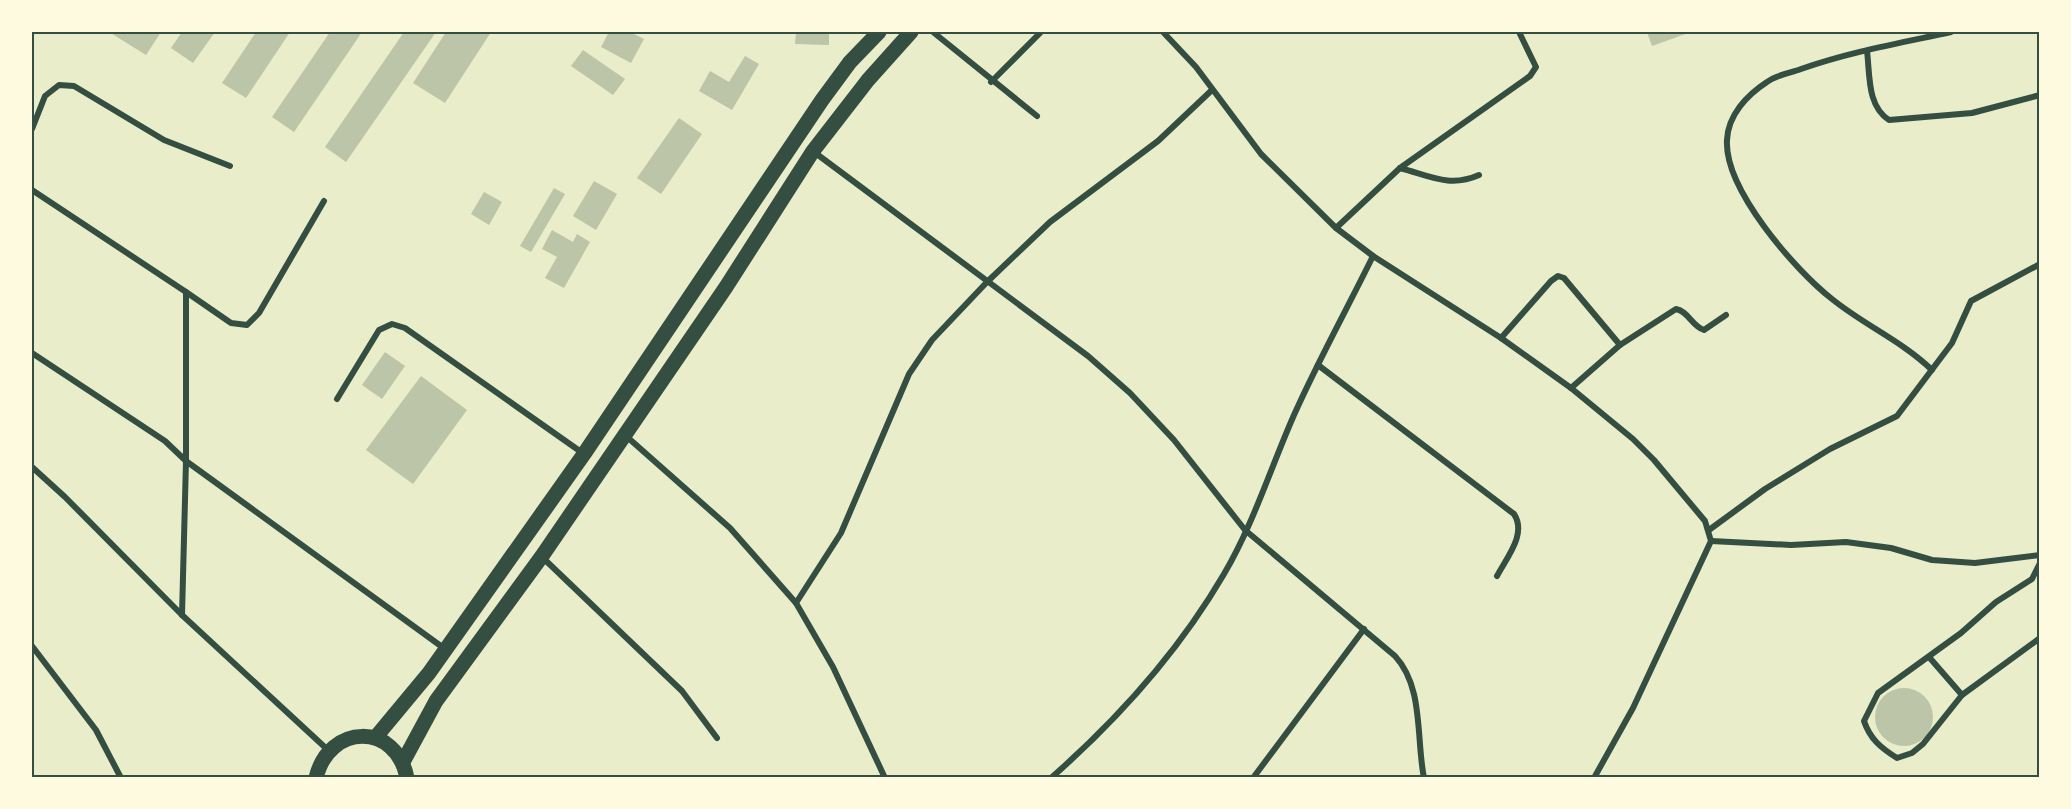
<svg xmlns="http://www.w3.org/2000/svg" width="2071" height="809" viewBox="0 0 2071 809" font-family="Quicksand,sans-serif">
	<rect width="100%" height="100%" fill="#e9edc9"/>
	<g fill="#bcc5a7">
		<path d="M109 32H161L146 55Z"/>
		<path d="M182 32H215L193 63 171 48Z"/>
		<path d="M256 32H290L246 98 222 83Z"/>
		<path d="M330 32H362L294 132 272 117Z"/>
		<path d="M404 32H436L346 162 325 147Z"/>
		<path d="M446 32H491L445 103 413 83Z"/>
		<path d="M609 32H630L644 39 631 63 601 47Z"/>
		<path d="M796 32H829V45L795 44Z"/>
		<path d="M1647 32H1691L1652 46Z"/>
		<path d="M583 50 625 79 613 95 571 66Z"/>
		<path d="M745 56 759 64 732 110 699 91 710 71 729 82Z"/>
		<path d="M679 118 702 134 661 194 637 178Z"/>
		<path d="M594 181 617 194 596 230 573 216Z"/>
		<path d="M554 188 565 194 531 252 520 246Z"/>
		<path d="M484 192 502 202 489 225 471 214Z"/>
		<path d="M552 230 573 242 577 234 590 242 564 288 545 278 557 257 542 249Z"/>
		<path d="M385 352 405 366 382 399 362 385Z"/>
		<path d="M421 376 467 410 413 484 366 450Z"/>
		<circle cx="1904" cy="717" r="29"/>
	</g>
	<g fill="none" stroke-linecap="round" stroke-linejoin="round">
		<g stroke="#344e41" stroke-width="6">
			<path d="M933 32 1037 116"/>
			<path d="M1163 32 1196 67 1261 154 1336 228 1373 256 1501 338 1571 388 1633 439 1654 460 1705 521 1711 541 1633 708 1594 778"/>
			<path d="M1867 51C1870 75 1867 106 1889 120L1972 113 2040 95"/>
			<path d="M991 82 1041 32"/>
			<path d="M32 129 45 96 59 85 74 86 164 140 230 166"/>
			<path d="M814 152 1088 356 1130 393 1174 440 1245 530 1395 656C1424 687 1416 739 1424 778"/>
			<path d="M1400 168C1430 176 1450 188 1479 175"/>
			<path d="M32 190 186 292V461L182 615"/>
			<path d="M1336 228 1400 168 1530 76 1536 67 1519 32"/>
			<path d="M186 292 231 323 247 325 259 313 324 201"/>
			<path d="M1501 338 1551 281 1558 276 1564 278 1620 345 1571 388"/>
			<path d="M1620 345 1676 309C1688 311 1692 326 1704 330L1726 315"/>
			<path d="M32 353 165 441 186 461 445 649"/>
			<path d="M1318 365 1514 514C1527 534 1507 557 1497 576"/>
			<path d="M1932 370C1902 341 1864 325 1832 299 1795 270 1724 189 1727 140 1728 115 1747 95 1767 82 1776 75 1790 73 1801 69 1849 52 1900 43 1951 32"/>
			<path d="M337 399 379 330 392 324 405 328 584 454"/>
			<path d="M626 436 730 528 796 603 833 667 885 778"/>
			<path d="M32 467 65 497 182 615 329 751"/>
			<path d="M1709 530 1765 489 1830 449 1897 416 1952 343 1971 301 2040 264"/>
			<path d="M1711 541 1791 545 1846 542 1891 548 1932 560 1975 563 2040 555"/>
			<path d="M542 557 682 691 717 738"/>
			<path d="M2040 563 2032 579 1996 602 1961 633 1878 693 1864 721C1870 739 1881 748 1897 758L1912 753 1923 744 1962 695 2040 638"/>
			<path d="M796 603 841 533 909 374 932 340 987 282 1050 222 1158 141 1212 90"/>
			<path d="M32 646 96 730 121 778"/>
			<path d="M1929 657 1962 695"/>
			<path d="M1051 778C1118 719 1179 651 1224 574 1253 525 1271 467 1294 415 1318 361 1347 309 1373 256"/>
			<path d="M1253 778 1364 629"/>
		</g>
		<g stroke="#344e41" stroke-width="15">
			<path d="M375 738 429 673 584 454 822 100 850 62 879 32"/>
			<path d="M403 762 436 701 542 556 726 287 813 151 868 80 911 32"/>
			<path d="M316 778C329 723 396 722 407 778"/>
		</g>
	</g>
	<rect width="2071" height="809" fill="none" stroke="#fefae0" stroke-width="66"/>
	<rect x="33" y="33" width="2005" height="743" fill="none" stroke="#344e41" stroke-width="2"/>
</svg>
